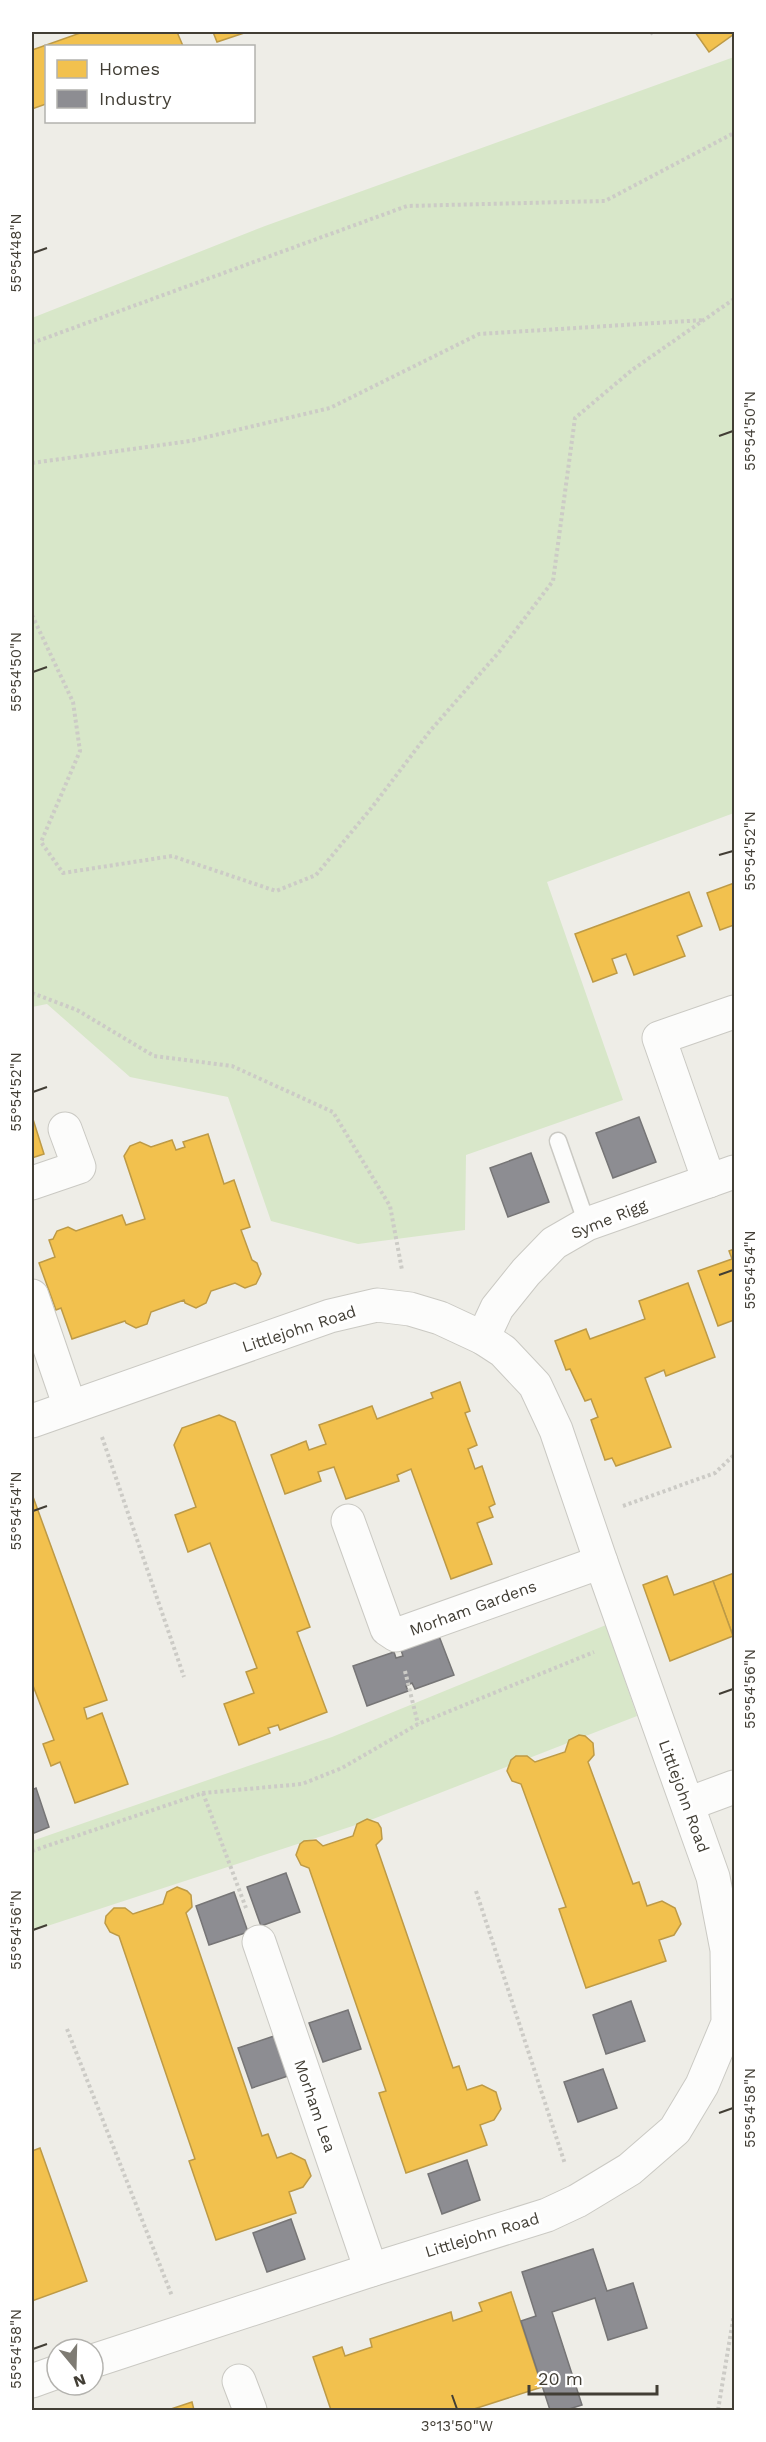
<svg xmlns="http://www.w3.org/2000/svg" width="766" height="2442" viewBox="0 0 766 2442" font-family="'Work Sans',sans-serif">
	<rect width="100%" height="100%" fill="#eeede7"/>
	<g fill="#d8e7c9">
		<path d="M734 57V813L547 882 623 1100 466 1155 465 1230 358 1244 271 1221 228 1097 130 1077 47 1004 32 1007V318L265 226Z"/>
		<path d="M606 1625 637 1716 368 1821 32 1931V1841L332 1737Z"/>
	</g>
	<g fill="#f2c14e" stroke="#bd9a46" stroke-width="1.5">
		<path d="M83 32H177L183 46H46V104L32 109V50Z"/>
		<path d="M213 32H247L217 42Z"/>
		<path d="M695 32H734V34L709 52Z"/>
		<path d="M734 883V925L720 930 707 893Z"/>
		<path d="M689 892 702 926 677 936 685 956 634 975 626 954 612 959 617 973 593 982 575 934Z"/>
		<path d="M32 1116 44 1154 32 1158Z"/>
		<path d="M208 1134 224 1184 234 1180 250 1227 241 1230 252 1260 257 1263 261 1274 256 1284 245 1288 235 1283 211 1291 206 1303 196 1308 185 1303 184 1300 151 1312 147 1324 136 1328 126 1323 125 1321 72 1339 61 1308 56 1310 39 1263 55 1257 49 1240 53 1239 57 1231 68 1227 76 1231 122 1215 126 1225 145 1219 124 1156 130 1146 140 1142 151 1147 172 1140 176 1150 185 1147 183 1142Z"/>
		<path d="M734 1249V1320L718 1326 698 1271 732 1259 729 1251Z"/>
		<path d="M688 1283 715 1357 666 1376 664 1370 645 1378 671 1447 616 1466 612 1458 605 1460 591 1420 598 1417 591 1399 585 1401 570 1369 566 1370 555 1341 586 1329 590 1339 645 1319 639 1301Z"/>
		<path d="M460 1382 470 1411 465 1413 477 1445 468 1449 475 1469 482 1466 495 1504 489 1507 493 1517 477 1523 492 1564 451 1579 411 1469 397 1475 399 1481 346 1499 334 1467 318 1472 321 1481 285 1494 271 1455 306 1441 309 1450 326 1444 319 1425 372 1406 377 1419 433 1398 431 1393Z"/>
		<path d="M219 1415 235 1422 310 1627 297 1632 327 1712 280 1730 278 1725 268 1728 270 1733 239 1745 224 1704 254 1693 246 1672 257 1668 210 1543 188 1552 175 1515 196 1507 174 1445 182 1428Z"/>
		<path d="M32 1494 107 1700 84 1708 87 1719 102 1713 128 1784 75 1803 60 1762 51 1766 43 1744 54 1740 32 1683Z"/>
		<path d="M734 1573V1636H733L713 1581Z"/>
		<path d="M667 1576 674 1595 713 1581 733 1636 670 1661 643 1585Z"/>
		<path d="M579 1735 585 1736 593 1743 594 1755 588 1762 633 1884 639 1882 647 1906 662 1901 675 1908 681 1924 674 1935 659 1940 666 1961 586 1988 559 1909 566 1907 521 1784 512 1781 507 1771 511 1760 516 1756H527L535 1762 565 1752 569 1740Z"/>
		<path d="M367 1819 378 1823 381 1828 382 1839 376 1845 453 2068 459 2066 467 2090 482 2085 496 2092 501 2109 494 2120 480 2125 487 2145 406 2173 379 2093 386 2091 309 1868 301 1865 296 1855 300 1844 304 1841 316 1840 323 1846 353 1836 357 1824Z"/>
		<path d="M177 1887 187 1891 191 1895 192 1907 186 1913 262 2136 268 2134 277 2158 291 2153 305 2160 311 2176 303 2187 289 2192 296 2213 216 2240 189 2161 195 2159 119 1936 110 1932 105 1923 106 1916 114 1908H125L133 1914 163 1904 167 1892Z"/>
		<path d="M40 2148 87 2281 32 2301V2151Z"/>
		<path d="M511 2292 542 2387 471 2410H331L313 2357 342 2347 345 2356 372 2347 370 2339 451 2312 453 2321 482 2311 479 2303Z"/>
		<path d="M192 2402 194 2410H168Z"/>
	</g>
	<g fill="#8d8d92" stroke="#767576" stroke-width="1.5">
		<path d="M639 1117 656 1162 613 1178 596 1133Z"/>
		<path d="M531 1153 549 1202 508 1217 490 1168Z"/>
		<path d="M439 1636 454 1675 415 1689 412 1683 406 1686 408 1691 367 1706 353 1666 394 1652 396 1658 403 1656 401 1650Z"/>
		<path d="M36 1788 49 1827 32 1834V1790Z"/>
		<path d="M286 1873 300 1912 261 1926 247 1887Z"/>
		<path d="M234 1892 248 1932 209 1945 196 1906Z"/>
		<path d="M631 2001 645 2041 606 2054 593 2015Z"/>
		<path d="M348 2010 361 2049 323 2062 309 2023Z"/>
		<path d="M277 2035 291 2075 252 2088 238 2048Z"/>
		<path d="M603 2069 617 2108 578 2122 564 2082Z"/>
		<path d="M467 2160 480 2200 442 2214 428 2174Z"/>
		<path d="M291 2219 305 2259 267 2272 253 2233Z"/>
		<path d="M593 2249 607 2291 633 2283 647 2328 608 2340 595 2298 552 2312 582 2405 566 2410H550L521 2321 536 2316 522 2272Z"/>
	</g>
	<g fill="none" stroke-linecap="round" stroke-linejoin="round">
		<g stroke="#cac9c3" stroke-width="19">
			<path id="lane" d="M558 1141 587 1224"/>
		</g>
		<g stroke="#cac9c3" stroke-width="35">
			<g id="street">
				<path d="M709 1181 659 1038 734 1012"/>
				<path d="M32 1183 79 1167 65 1129"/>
				<path d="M32 1296 70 1407"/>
				<path d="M483 1338 497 1308 526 1272 554 1243 587 1224 734 1172"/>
				<path d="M32 1421 330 1316 377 1305 410 1309 440 1318 483 1338 503 1351 535 1385 556 1430 601 1562 713 1877 727 1950 728 2023 702 2085 675 2130 630 2169 577 2201 547 2215 371 2270 93 2361"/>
				<path d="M348 1521 387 1629 396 1635 601 1562"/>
				<path d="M688 1804 734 1787"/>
				<path d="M259 1942 371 2270"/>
				<path d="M32 2381 57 2372"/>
				<path d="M239 2381 250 2410"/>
			</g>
		</g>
		<g stroke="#cccbc6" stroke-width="4" stroke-dasharray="3 3" stroke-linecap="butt">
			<path d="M651 32 653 34"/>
			<path d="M32 343 407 206 605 201 734 133"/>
			<path d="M32 463 190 441 330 408 479 334 704 320"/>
			<path d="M32 615 73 702 80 751 41 842 63 873 172 856 276 891 316 875 373 806 430 731 499 652 553 581 575 418 632 370 734 299"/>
			<path d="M32 993 77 1010 154 1056 232 1066 333 1112 390 1206 402 1270"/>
			<path d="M102 1437 184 1677"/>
			<path d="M623 1506 715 1473 734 1455"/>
			<path d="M405 1671 418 1724"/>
			<path d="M203 1793 246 1908"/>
			<path d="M32 1851 203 1793 302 1784 342 1768 418 1724 594 1652"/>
			<path d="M476 1891 565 2164"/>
			<path d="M67 2029 172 2296"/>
			<path d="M718 2410 734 2314"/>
		</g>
		<use href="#lane" stroke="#fcfcfb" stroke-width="16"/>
		<use href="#street" stroke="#fcfcfb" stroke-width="33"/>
	</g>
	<path fill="none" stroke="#423e35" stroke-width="2" d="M33 253 47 248M719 436 733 431M33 672 47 667M719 855 733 851M33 1092 47 1087M719 1275 733 1270M33 1511 47 1506M719 1694 733 1689M33 1930 47 1925M719 2113 733 2108M33 2349 47 2344M452 2395 457 2409"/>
	<g text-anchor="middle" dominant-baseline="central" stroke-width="6" stroke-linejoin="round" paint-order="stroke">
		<g font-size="16" fill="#423e35" stroke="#fff">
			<text transform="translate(609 1219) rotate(-22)">Syme Rigg</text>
			<text transform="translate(299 1329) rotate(-18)">Littlejohn Road</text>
			<text transform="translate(473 1608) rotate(-20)">Morham Gardens</text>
			<text transform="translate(684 1796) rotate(70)">Littlejohn Road</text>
			<text transform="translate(315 2106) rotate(71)">Morham Lea</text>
			<text transform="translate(482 2235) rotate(-17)">Littlejohn Road</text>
		</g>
	</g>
	<rect width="766" height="2442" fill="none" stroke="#ffffff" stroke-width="66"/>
	<rect x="45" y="45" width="210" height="78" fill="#ffffff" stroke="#b3b2ae" stroke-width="1.5"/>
	<rect x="57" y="60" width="30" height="18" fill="#f2c14e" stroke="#b3b2ae" stroke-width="1.5"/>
	<text x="99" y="75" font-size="18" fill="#423e35">Homes</text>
	<rect x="57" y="90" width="30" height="18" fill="#8d8d92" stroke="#b3b2ae" stroke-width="1.5"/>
	<text x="99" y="105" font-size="18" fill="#423e35">Industry</text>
	<g transform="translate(75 2367) rotate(161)"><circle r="28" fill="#ffffff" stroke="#b3b2ae" stroke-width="1.5"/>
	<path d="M0-4.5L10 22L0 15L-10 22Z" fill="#7e7b73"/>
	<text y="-9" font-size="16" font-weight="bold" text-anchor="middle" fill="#423e35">N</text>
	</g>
	<path d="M529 2385v9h128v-9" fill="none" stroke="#423e35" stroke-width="3"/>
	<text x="538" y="2385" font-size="18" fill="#423e35" stroke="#ffffff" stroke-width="4.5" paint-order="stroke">20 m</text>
	<rect x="33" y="33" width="700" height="2376" fill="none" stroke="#423e35" stroke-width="2"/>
	<g font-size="15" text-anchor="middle" fill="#423e35">
		<text transform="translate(16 253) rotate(-90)" y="5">55°54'48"N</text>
		<text transform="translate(750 431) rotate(-90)" y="5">55°54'50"N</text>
		<text transform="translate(16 672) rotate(-90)" y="5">55°54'50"N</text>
		<text transform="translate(750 851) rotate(-90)" y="5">55°54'52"N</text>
		<text transform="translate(16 1092) rotate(-90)" y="5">55°54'52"N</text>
		<text transform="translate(750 1270) rotate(-90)" y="5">55°54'54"N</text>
		<text transform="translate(16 1511) rotate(-90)" y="5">55°54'54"N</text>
		<text transform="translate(750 1689) rotate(-90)" y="5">55°54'56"N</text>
		<text transform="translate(16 1930) rotate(-90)" y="5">55°54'56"N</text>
		<text transform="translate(750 2108) rotate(-90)" y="5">55°54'58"N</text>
		<text transform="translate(16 2349) rotate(-90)" y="5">55°54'58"N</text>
		<text x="457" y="2431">3°13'50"W</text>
	</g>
</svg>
